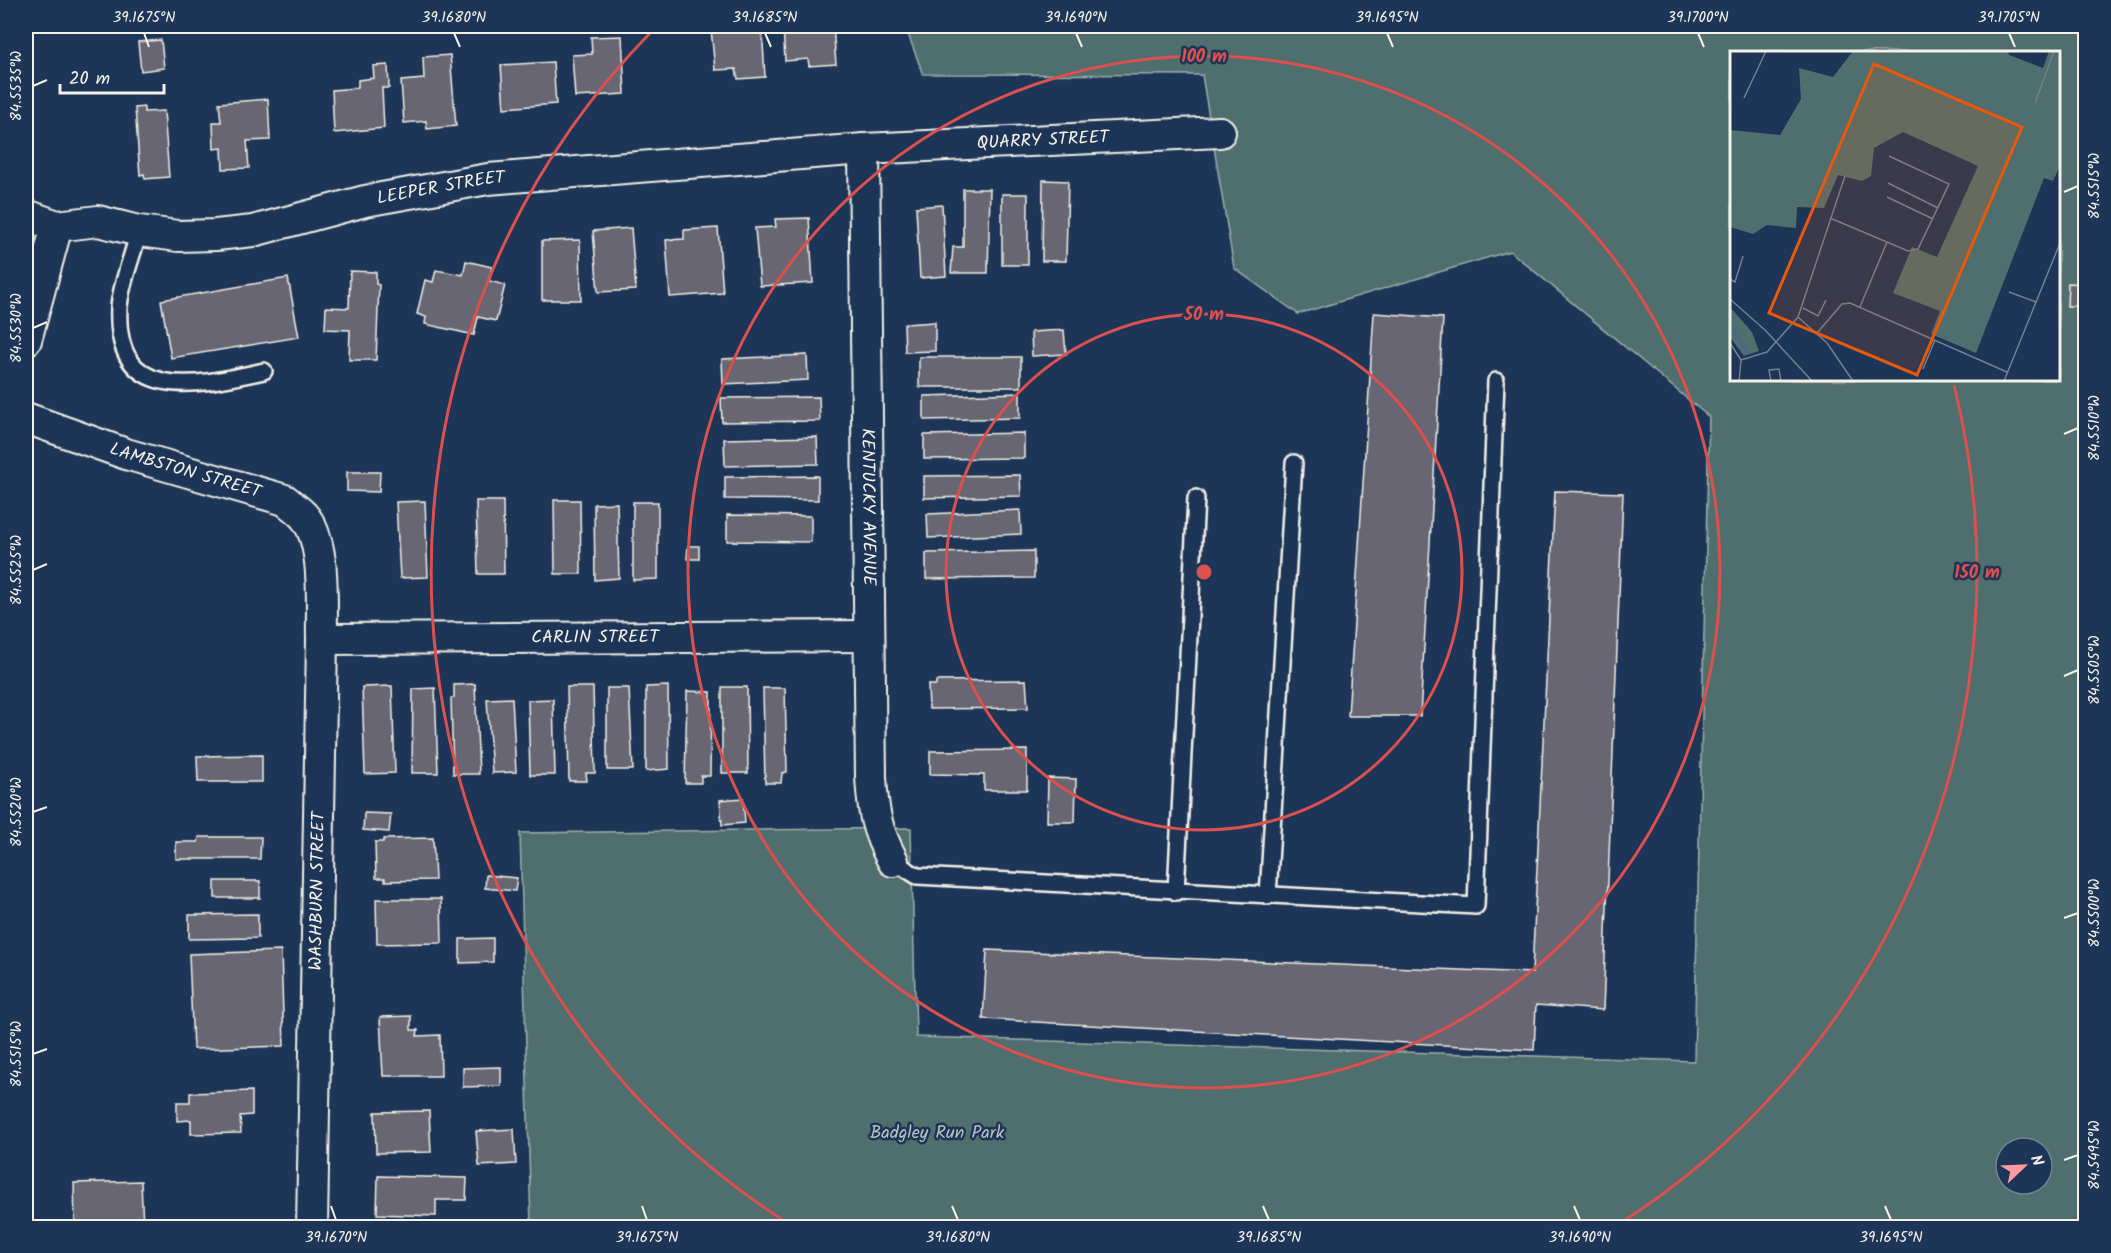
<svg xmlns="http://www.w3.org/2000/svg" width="2111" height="1253" viewBox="0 0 2111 1253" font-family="Kalam,sans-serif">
	<rect width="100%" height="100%" fill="#1d3557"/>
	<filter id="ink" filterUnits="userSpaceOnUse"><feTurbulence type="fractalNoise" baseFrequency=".0167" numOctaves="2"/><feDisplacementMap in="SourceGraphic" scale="12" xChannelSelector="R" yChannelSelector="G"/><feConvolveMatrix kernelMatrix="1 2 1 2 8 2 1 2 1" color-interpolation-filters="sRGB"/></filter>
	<g filter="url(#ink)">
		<path fill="#4f6e6e" stroke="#a2b0ab" stroke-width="1.5" fill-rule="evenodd" d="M905 26H2085V1227L457 1228 531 1226 520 833 911 828 916 1037 1694 1061 1709 417 1510 251 1298 314 1234 268 1202 75 923 74ZM1732 52H2058V380H1732ZM2006 1148H2042V1184H2006Z"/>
		<g fill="#686672" stroke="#f4f1e8" stroke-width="1.5">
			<path d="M762 26 765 77 738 79 736 69 715 70 711 29Z"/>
			<path d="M783 26H833L836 64 809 66 808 59 785 61Z"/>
			<path d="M622 36 625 94 575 97 572 55 592 54 591 37Z"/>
			<path d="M161 40 164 68 141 71 138 42Z"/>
			<path d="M450 55 456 126 427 129 426 121 404 123 401 81 424 79 423 57Z"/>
			<path d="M553 62 556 104 504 108 501 65Z"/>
			<path d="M388 65 389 88H382L384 128 334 133 332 90 358 88V80L374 78 373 66Z"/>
			<path d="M268 99 270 140 247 141 249 168 223 169 222 148 214 149 213 122H221L219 103Z"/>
			<path d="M144 107V112L164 111 169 177 145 179 144 174 140 175 135 108Z"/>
			<path d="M1043 180 1068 181 1066 261H1042Z"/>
			<path d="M963 189H990L988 273H951L953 247H963Z"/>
			<rect x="1002" y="194" width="26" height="71"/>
			<path d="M942 205 946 276 920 278 916 207Z"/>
			<path d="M809 218 813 283 760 286 755 228 776 227 775 219Z"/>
			<path d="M631 228 636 290 598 292 593 231Z"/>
			<path d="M718 228 723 293 670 297 666 240 684 239V230Z"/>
			<path d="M580 240 581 300H542V241Z"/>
			<path d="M466 261 492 267 489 281 505 285 496 321 478 317 474 335 425 324 426 317 417 314 425 280 433 282 436 270 463 275Z"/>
			<path d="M350 271 376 272V284L379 285 376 360H349L350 330 325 329 326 307 349 308Z"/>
			<path d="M288 278 299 337 171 358 161 300Z"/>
			<path d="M2068 283 2085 284V306H2067Z"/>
			<path d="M1374 313 1443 318 1420 716H1348Z"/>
			<path d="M935 322V351L905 352 904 324Z"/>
			<path d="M1064 330 1066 354 1032 356 1031 332Z"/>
			<path d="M807 355 808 380 723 384 722 359Z"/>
			<rect x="919" y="357" width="102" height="30"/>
			<path d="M1020 393V418L924 420V396Z"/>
			<path d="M819 397 820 421 722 422 721 398Z"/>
			<path d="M1024 433V458L924 459V435Z"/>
			<path d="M817 437 818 464 725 466 724 439Z"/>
			<path d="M347 472H380L379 492 347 491Z"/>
			<path d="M1020 475 1021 496 924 498V476Z"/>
			<path d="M818 476V500L725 499V477Z"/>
			<path d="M1555 491 1623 493 1603 1010 1536 1005 1534 1050 983 1019 987 950 1532 973Z"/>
			<path d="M554 500H580L581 574H555Z"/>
			<path d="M425 501 428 577 400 578 396 502Z"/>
			<path d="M476 501H503L504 574H478Z"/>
			<path d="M633 502H658V579L633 580Z"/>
			<path d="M617 503 619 578 595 580 594 504Z"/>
			<path d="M1020 510 1021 534 928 538 927 514Z"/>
			<path d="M727 515 811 516V542L727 541Z"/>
			<path d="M688 546H699V559H687Z"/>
			<path d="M1034 551V578L926 579V553Z"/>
			<path d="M1026 680 1028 708 929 709 928 685H936V681Z"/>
			<path d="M475 684 479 774H453L451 698H454V685Z"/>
			<path d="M392 686 395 773 365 774 362 687Z"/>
			<path d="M668 686 669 769 646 771V687Z"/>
			<path d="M567 687H593L595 773H586L587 781H569Z"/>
			<path d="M722 687H747L748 773H722Z"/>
			<path d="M435 688 438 773H412L413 689Z"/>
			<path d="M607 688H629L633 770H607Z"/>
			<path d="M763 688H785L787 772 782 773 781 783H765Z"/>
			<path d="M687 691 711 692 710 776H701V783H685Z"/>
			<path d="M512 698 516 772 492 773 487 699Z"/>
			<path d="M553 699 555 775H530L528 700Z"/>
			<path d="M1027 750V790H984V775L930 774V751Z"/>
			<path d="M262 755V782H198L197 756Z"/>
			<path d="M1048 778 1076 779 1075 822H1047Z"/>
			<path d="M743 798 745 823 722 825 720 800Z"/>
			<path d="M364 813 391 814 389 832 363 830Z"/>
			<path d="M199 837H261L260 859H176V842H198Z"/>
			<path d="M433 838 435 880 385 881V878H376L375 842H383V839Z"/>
			<path d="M486 875 517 878 515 891 485 888Z"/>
			<rect x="215" y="881" width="45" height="17"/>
			<path d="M376 899H441L442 943 377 944Z"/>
			<path d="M258 914V938L189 939V915Z"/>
			<path d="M493 938V962L460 963V939Z"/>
			<path d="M281 951 284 1046 193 1049 189 954Z"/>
			<path d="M411 1016V1030H418L417 1036 440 1035 441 1076H383L380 1017Z"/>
			<path d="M501 1067V1086L463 1087V1068Z"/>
			<path d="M252 1091V1115L240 1116 241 1133 191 1134V1120L177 1121V1102H190V1093Z"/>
			<path d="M429 1111 431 1152 376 1153 375 1112Z"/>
			<path d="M514 1129 516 1164 479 1166 476 1131Z"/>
			<path d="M378 1176 467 1178 466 1200H436V1216L377 1214Z"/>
			<path d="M141 1181 143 1228H75L74 1183Z"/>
		</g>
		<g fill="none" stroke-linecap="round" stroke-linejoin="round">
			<g stroke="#f4f1e8" stroke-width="20">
				<g id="service">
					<path d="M139 231C133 255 121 283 119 307 114 407 200 385 264 371"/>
					<path d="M893 861 917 876 1476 906 1496 381"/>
					<path d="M1176 892 1196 498"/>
					<path d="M1268 896 1294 463"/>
				</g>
			</g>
			<g stroke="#f4f1e8" stroke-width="34">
				<g id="minor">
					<path id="s1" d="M864 149 871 777C873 811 876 830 893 861"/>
					<path id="s2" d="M26 215 57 226 98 221 139 231 178 236 216 235 253 231 365 201 488 179 864 149 1220 132"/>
					<path d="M26 340 57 226"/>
					<path id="s3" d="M26 418 126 454 285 500C291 505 298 510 303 515 327 541 321 605 322 639L312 1228"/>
					<path id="s4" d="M322 639 869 636"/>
				</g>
			</g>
			<use href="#service" stroke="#1d3557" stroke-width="15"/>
			<use href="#minor" stroke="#1d3557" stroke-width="30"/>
		</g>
	</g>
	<path fill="none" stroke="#f4f1e8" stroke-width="2" d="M144 33 149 47M454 33 460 47M765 33 771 47M1076 33 1082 47M1387 33 1393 47M1698 33 1704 47M2009 33 2015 47M33 86 47 80M2064 192 2078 186M33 328 47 322M2064 434 2078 428M33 570 47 564M2064 676 2078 670M33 812 47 807M2064 918 2078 913M33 1054 47 1049M2064 1160 2078 1155M331 1206 336 1220M642 1206 647 1220M952 1206 958 1220M1263 1206 1269 1220M1574 1206 1580 1220M1885 1206 1891 1220"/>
	<g fill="none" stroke="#dc504e" stroke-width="3">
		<circle cx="1204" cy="572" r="258"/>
		<circle cx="1204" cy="572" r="516"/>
		<path d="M789 1224A773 773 0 0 1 653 30M1954 385A773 773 0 0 1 1619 1224"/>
	</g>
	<g text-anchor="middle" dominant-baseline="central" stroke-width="5" stroke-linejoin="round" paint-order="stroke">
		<g font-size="18" fill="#f4f1e8" stroke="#1d3557">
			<text stroke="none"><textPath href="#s2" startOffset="1028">QUARRY STREET</textPath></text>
			<text stroke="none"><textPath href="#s2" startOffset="424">LEEPER STREET</textPath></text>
			<text stroke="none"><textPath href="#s3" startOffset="168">LAMBSTON STREET</textPath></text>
			<text stroke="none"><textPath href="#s1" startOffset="358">KENTUCKY AVENUE</textPath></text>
			<text stroke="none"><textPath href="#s4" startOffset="273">CARLIN STREET</textPath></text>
			<text transform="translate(318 891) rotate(-89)">WASHBURN STREET</text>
		</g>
		<g font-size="18" fill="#bac3bd" stroke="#1d3557">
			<text x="937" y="1133">Badgley Run Park</text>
		</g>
	</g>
	<g transform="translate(1730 51)">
		<rect width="330" height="330" fill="#1d3557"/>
		<path d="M123 0H278L279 4 313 17 319 0H330V115L323 130 314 127 246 302 201 283 210 260 163 242 182 196 207 206 248 115 173 81 144 97 141 125 132 130 108 124 94 157 67 156 66 177 37 174 23 183 0 176V79L50 84 71 48 69 17 103 26ZM0 256 22 281 29 300 14 305 0 286Z" fill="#4f6e6e"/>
		<path fill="none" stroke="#48678d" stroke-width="3" d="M0 275 18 302"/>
		<path fill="none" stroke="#738091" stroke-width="1.5" d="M14 47 36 0M305 52 324 0M158 132 208 157M157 146 203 168M100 167 178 200 188 198 219 133 159 105M0 228 5 231 13 205M279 241 306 251M0 248 36 280 82 330M130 256 157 191M73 257 88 265 96 249M68 266 97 292 123 330M87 282 112 253 120 252 277 321M0 292 11 309 9 330M11 309 37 301 68 266 115 125M193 318 205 289M41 330 39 319 49 318 51 330M274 330 330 192"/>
		<path fill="#e8590c" fill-opacity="0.15" stroke="#e8590c" stroke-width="3" d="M144 13 292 76 187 324 39 262Z"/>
		<rect width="330" height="330" fill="none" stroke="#f4f1e8" stroke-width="3"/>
	</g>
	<circle cx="1204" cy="572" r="9" fill="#dc504e" stroke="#1d3557" stroke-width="3"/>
	<g font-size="18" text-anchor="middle" font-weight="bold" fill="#dc504e" stroke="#1d3557" stroke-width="5" stroke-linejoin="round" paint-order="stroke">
		<text x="1204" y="62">100 m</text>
		<text x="1204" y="320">50 m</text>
		<text x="1977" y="578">150 m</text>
	</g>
	<rect width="2111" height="1253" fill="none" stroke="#1d3557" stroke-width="66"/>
	<g transform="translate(2024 1166) rotate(67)"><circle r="28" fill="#1d3557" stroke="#738091" stroke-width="1.5"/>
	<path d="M0-4.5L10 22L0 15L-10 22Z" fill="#ff9aa2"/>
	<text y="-9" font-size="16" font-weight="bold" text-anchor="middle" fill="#f4f1e8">N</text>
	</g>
	<path d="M60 84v9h104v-9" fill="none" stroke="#f4f1e8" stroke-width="3"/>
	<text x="69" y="84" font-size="18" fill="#f4f1e8" stroke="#1d3557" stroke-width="4.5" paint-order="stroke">20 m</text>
	<rect x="33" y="33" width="2045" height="1187" fill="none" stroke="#f4f1e8" stroke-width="2"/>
	<g font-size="15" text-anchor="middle" fill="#f4f1e8">
		<text x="144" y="22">39.1675°N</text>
		<text x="454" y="22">39.1680°N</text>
		<text x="765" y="22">39.1685°N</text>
		<text x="1076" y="22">39.1690°N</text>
		<text x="1387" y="22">39.1695°N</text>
		<text x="1698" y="22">39.1700°N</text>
		<text x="2009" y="22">39.1705°N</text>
		<text transform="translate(16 86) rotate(-90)" y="5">84.5535°W</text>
		<text transform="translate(2094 186) rotate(-90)" y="5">84.5515°W</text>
		<text transform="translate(16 328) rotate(-90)" y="5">84.5530°W</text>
		<text transform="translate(2094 428) rotate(-90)" y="5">84.5510°W</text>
		<text transform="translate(16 570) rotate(-90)" y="5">84.5525°W</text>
		<text transform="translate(2094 670) rotate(-90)" y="5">84.5505°W</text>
		<text transform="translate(16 812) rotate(-90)" y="5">84.5520°W</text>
		<text transform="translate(2094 913) rotate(-90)" y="5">84.5500°W</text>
		<text transform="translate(16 1054) rotate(-90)" y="5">84.5515°W</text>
		<text transform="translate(2094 1155) rotate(-90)" y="5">84.5495°W</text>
		<text x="336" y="1242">39.1670°N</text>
		<text x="647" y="1242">39.1675°N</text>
		<text x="958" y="1242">39.1680°N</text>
		<text x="1269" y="1242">39.1685°N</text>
		<text x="1580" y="1242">39.1690°N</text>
		<text x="1891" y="1242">39.1695°N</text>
	</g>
</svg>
